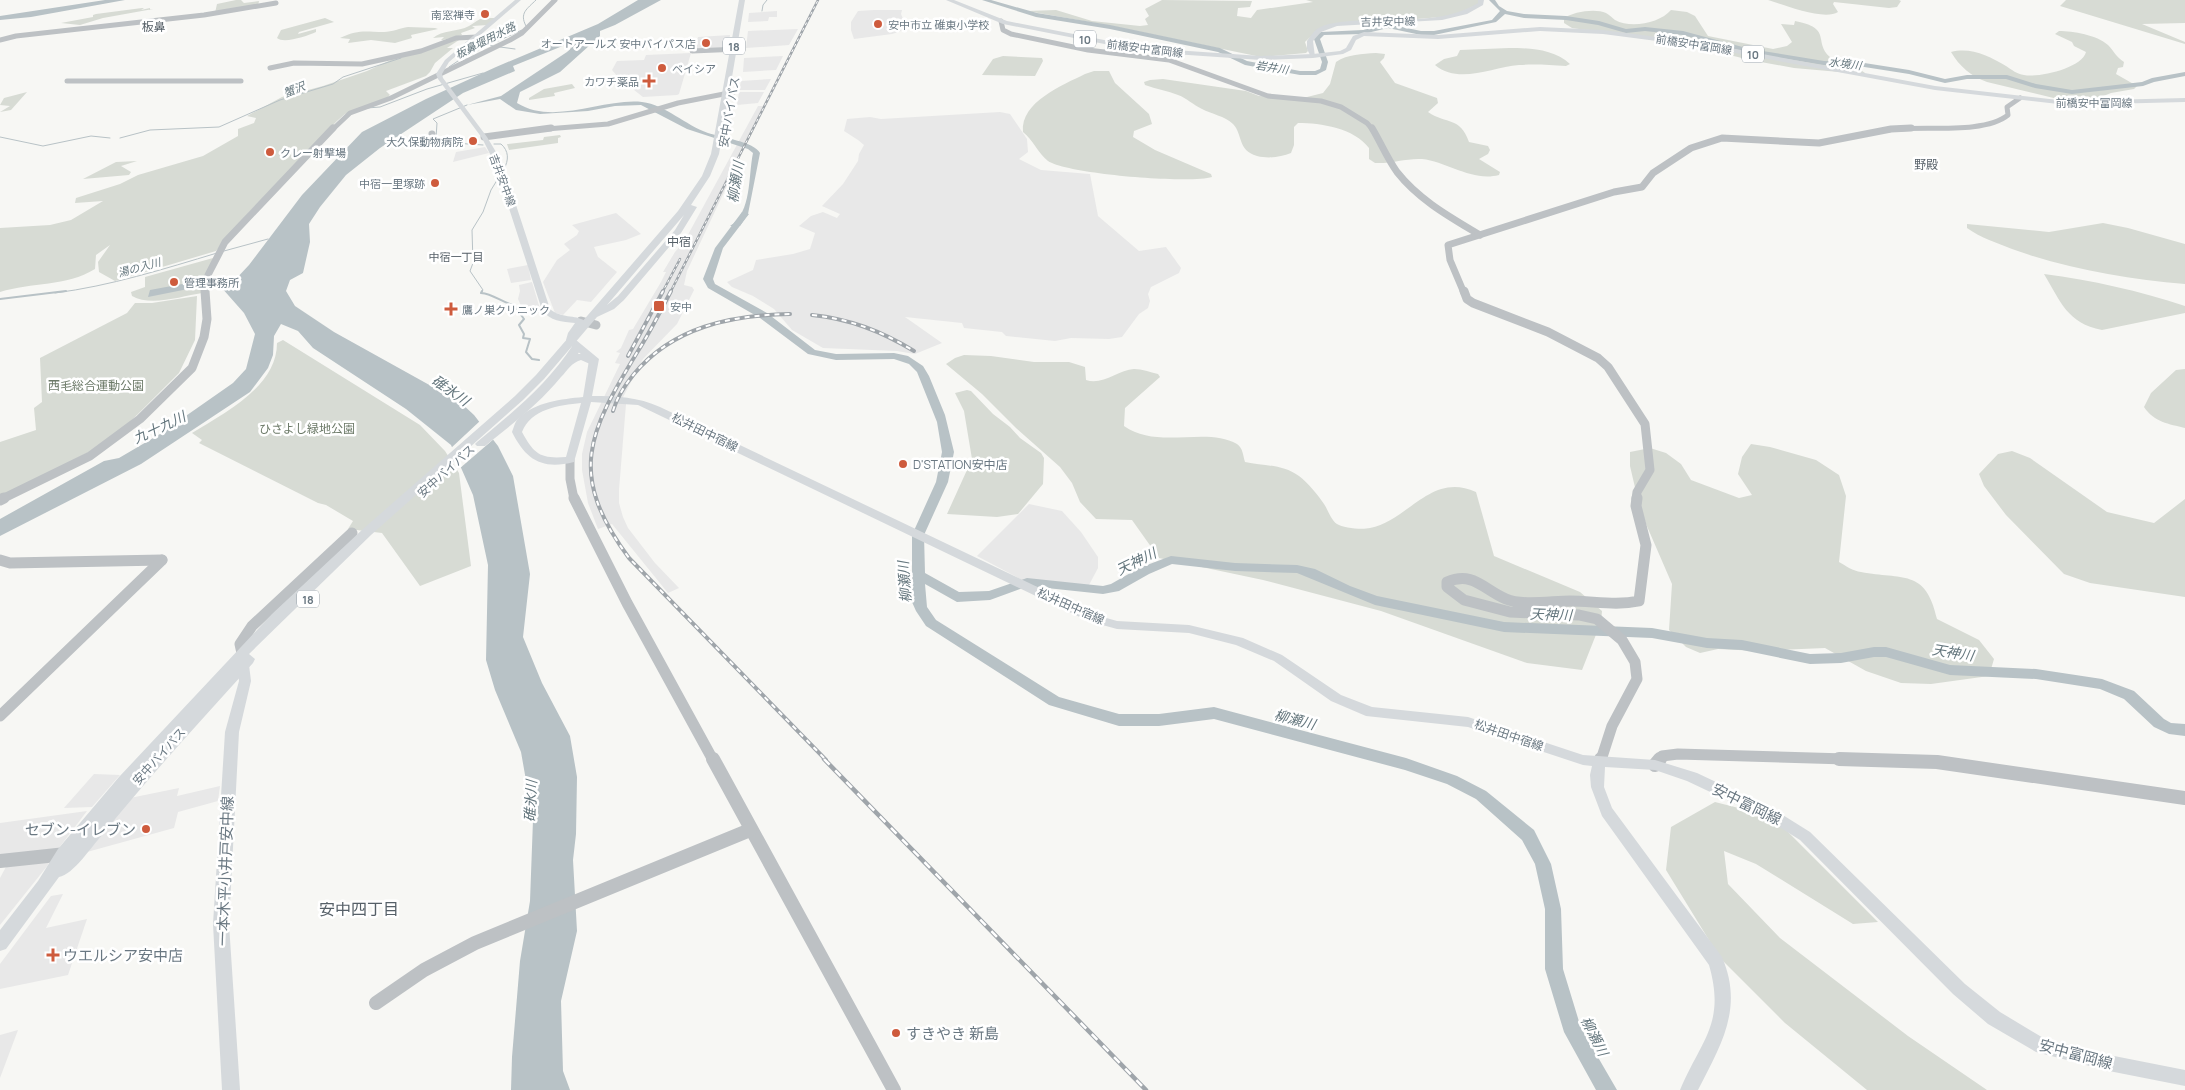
<svg xmlns="http://www.w3.org/2000/svg" width="2185" height="1090" viewBox="0 0 2185 1090" font-family="Manrope,'Noto Sans JP',sans-serif">
	<rect width="100%" height="100%" fill="#f7f7f4"/>
	<g fill="#e8e8e8">
		<path d="M874 10H902L901 14 906 26 901 31 892 34 854 39 851 30V22L858 11Z"/>
		<path d="M777 11V17H769L768 21 748 22 749 13Z"/>
		<path d="M798 29 789 45 746 48 748 31Z"/>
		<path d="M730 35 728 49 694 50 698 37Z"/>
		<path d="M691 53 679 94 677 95 643 97 629 86H635L638 77 619 78 612 70 617 61 644 60 646 55Z"/>
		<path d="M783 56 776 70 743 72 744 58Z"/>
		<path d="M771 79 765 90H739L741 81Z"/>
		<path d="M739 92H764L758 103 737 105Z"/>
		<path d="M758 106H765L731 173 726 188 687 271 684 285 692 287 694 290 677 324 643 359 620 403 626 404 619 490V503L623 517 628 528 655 563 679 588 668 593 612 524 598 529 588 503 582 470V454L587 432 620 364 615 363 620 353 616 352 621 348 629 330 633 329 661 282 666 272H663L675 252 684 242Z"/>
		<path d="M1000 112 1010 114 1027 139 1028 152 1019 159 1041 170 1090 174 1098 216 1139 251 1166 247 1181 268 1179 273 1151 287 1148 294 1150 301 1148 308 1139 314 1122 337 1109 339 1071 338 1055 341 1006 336 1002 332 964 328 962 323 905 317 942 343 915 354 897 351 823 348 792 330 774 309 753 296 732 287 727 282 753 270 756 260 793 254 810 249 815 233 799 226 811 216 823 212 837 218 840 214 822 206 843 184 858 161 859 154 864 145 858 140 844 131 847 119 870 117 881 119Z"/>
		<path d="M485 147 489 153 453 162 456 152Z"/>
		<path d="M616 213 641 234 626 240 594 247 598 257 617 272 591 302 577 300 563 315 555 313 543 282 557 260 570 250 564 244 577 235 579 231 572 225Z"/>
		<path d="M528 265 531 280 511 283 507 269Z"/>
		<path d="M532 282 540 309 527 312 522 308 518 299 520 291 519 285Z"/>
		<path d="M1029 504 1062 511 1081 532 1098 557V568L1089 585 1022 580 977 556Z"/>
		<path d="M94 774 120 775 92 807 64 808Z"/>
		<path d="M220 786 218 801 178 812 174 828 87 852 130 798 179 788 177 796Z"/>
		<path d="M87 811 55 853 0 857V823Z"/>
		<path d="M49 861 48 865 0 925V878L7 865Z"/>
		<path d="M63 894 46 928 87 919 68 975 0 989V964L51 896Z"/>
		<path d="M18 1030 0 1078V1035Z"/>
	</g>
	<g fill="#d7dbd4">
		<path d="M236 0H241L244 3 259 1 258 6 215 13 217 4Z"/>
		<path d="M1162 0 1252 1 1250 7 1238 8 1237 16 1251 18 1257 10 1313 2 1306 0H1478V4L1453 16 1417 19 1410 15 1381 17 1384 21C1356 21 1326 20 1305 42L1308 51 1306 53 1261 57 1112 26 1027 11 1056 10 1092 21 1140 26 1148 25 1145 19 1149 16 1145 9Z"/>
		<path d="M1768 0H1899L1901 1 1897 7 1889 8 1834 2 1833 4 1838 12C1824 21 1784 5 1768 0Z"/>
		<path d="M2066 0H2185V23L2142 24 2185 42V44L2060 6Z"/>
		<path d="M142 8H144L141 10 150 8V10L153 9 103 18 80 25 61 23 93 17V15L96 14Z"/>
		<path d="M1671 10 1687 12 1695 16 1708 36 1773 49 1787 46 1792 42 1781 24 1794 25 1795 21C1833 28 1813 42 1830 57 1840 65 1855 65 1865 73L1862 74 1794 68 1750 60 1689 45 1572 28 1564 23V18C1573 12 1595 8 1606 13 1610 15 1612 18 1615 20 1631 29 1660 23 1671 10Z"/>
		<path d="M325 18 334 22 299 32 298 34 316 29V32C307 36 284 44 277 38L281 30Z"/>
		<path d="M489 18H495L488 25 472 26 475 28 461 33 462 35 443 40H441L444 37 433 38C442 30 458 32 469 26 473 24 476 21 480 19L485 20Z"/>
		<path d="M408 27 435 28 438 29 411 35 412 38 395 43 371 40 348 43 350 39 340 38C359 29 365 32 384 32 392 32 400 28 408 27Z"/>
		<path d="M2059 31C2073 31 2097 35 2108 45 2114 51 2116 57 2124 62L2123 67 2118 68 2116 74 2137 86 2134 89 2111 93 2101 97 2075 101 2062 100 1987 82C1972 77 1959 66 1951 52 1971 47 1989 56 2006 66 2012 70 2017 74 2024 75 2039 78 2082 68 2086 52L2074 46 2072 42 2055 34Z"/>
		<path d="M469 39 459 40 447 48H453L435 63 430 72 426 76 386 91 390 95 387 98 345 114 337 121 249 212 216 251 115 281 99 272 98 262 110 245 96 255 95 269C66 287 32 282 0 292V228L50 225 71 220 103 201 75 203 76 198 120 184 138 175 203 156 238 136V129L254 123 256 118 247 116 282 97 323 86 367 71 393 59 453 40Z"/>
		<path d="M1509 48C1529 48 1554 49 1570 64L1566 66C1550 65 1535 64 1519 65 1492 67 1459 85 1435 65L1444 59 1457 56 1460 50Z"/>
		<path d="M1376 53 1385 54 1384 58 1380 62 1395 83 1437 98 1438 103 1428 112C1447 125 1460 116 1469 142L1488 146 1490 150 1488 154 1479 159 1500 172 1499 175C1472 182 1448 162 1422 159 1406 158 1391 164 1375 163L1369 159V148C1354 128 1321 123 1298 123L1294 127V145L1291 153C1281 157 1269 159 1257 156 1237 150 1243 134 1233 124 1225 116 1211 114 1202 109 1193 105 1187 98 1178 95 1168 91 1156 89 1145 85L1144 82 1150 80 1163 79 1246 91 1259 96 1303 98 1323 93 1330 84 1336 62C1348 54 1362 54 1376 53Z"/>
		<path d="M1003 56 1042 58 1043 61 1035 76 982 75 993 59Z"/>
		<path d="M1094 71H1109L1115 83 1149 114 1152 124 1134 131 1133 137 1155 150 1211 174 1212 177C1189 184 1067 174 1048 161 1038 153 1033 140 1023 132 1020 102 1063 85 1085 74Z"/>
		<path d="M572 84 575 88 554 93 555 96 529 100V98L544 89Z"/>
		<path d="M27 92 11 110 0 112 10 106 0 105 4 98Z"/>
		<path d="M560 135 561 137 558 138V143L509 150 507 144 543 140 544 137Z"/>
		<path d="M137 161 121 166 131 172 129 175 83 179 116 162Z"/>
		<path d="M2103 223 2128 228 2185 244V284C2127 279 2067 269 2012 249 1997 243 1981 238 1967 228V224L2049 232Z"/>
		<path d="M213 258 202 293C182 296 151 307 132 296L131 292 145 287V277Z"/>
		<path d="M2044 274C2092 280 2139 291 2185 306V313L2102 330C2067 323 2061 302 2044 274Z"/>
		<path d="M197 296 195 340 179 373 128 424 89 452 0 498V442L36 430 34 408 42 402 40 358 127 313 135 303H152Z"/>
		<path d="M283 340 420 425 445 451 459 473 471 566 420 586 382 533 348 529 353 521 326 505 318 503 199 443 202 440 192 433C224 413 277 387 277 343Z"/>
		<path d="M964 355 991 356 1034 362H1069L1085 367 1086 380C1102 386 1118 370 1134 369 1142 369 1150 372 1158 374L1160 377 1125 408 1124 426C1157 450 1207 426 1237 444 1243 448 1243 456 1245 462 1264 466 1282 464 1299 476 1308 483 1318 495 1324 504 1328 510 1331 520 1337 524 1343 528 1362 530 1370 528 1408 521 1431 471 1476 492L1494 556 1580 592 1602 611 1601 622 1582 670 1527 663 1381 611 1263 580 1159 558 1132 520 1096 519 1080 502 1072 483 1060 467 1016 428 982 394 946 364 955 358Z"/>
		<path d="M2185 369V428C2169 424 2154 422 2144 407L2151 393 2176 370Z"/>
		<path d="M967 390 971 391 993 414 1010 427 1020 438 1041 453 1044 458 1043 484 1018 514 997 517 947 514 972 459 964 411 955 393Z"/>
		<path d="M1751 444 1770 447 1816 460 1839 475 1846 496 1839 562C1846 566 1853 571 1861 572 1902 580 1926 568 1937 619L1979 640 1994 659 1989 676 1931 684 1901 683 1866 671 1825 648 1758 651 1718 649 1700 653 1686 647 1669 630 1672 584 1646 524 1637 496 1630 466V452L1650 448 1666 453 1681 464 1691 480 1739 498 1752 495 1738 474 1742 457Z"/>
		<path d="M2012 451 2030 458 2107 512 2154 523 2185 499V597L2090 583 2064 574 2006 515 1984 486 1979 474 1998 454Z"/>
		<path d="M1715 802 1766 815 1788 832 1878 922 1853 924 1756 864 1724 851 1728 884 1780 938 1908 1036 1987 1090H1867L1785 1023 1720 958 1666 870 1671 827Z"/>
	</g>
	<g fill="#b8c2c6">
		<path d="M638 0H661L615 25 600 31V36L560 72 520 92 517 103C554 126 603 98 642 102 666 105 685 125 708 133 720 137 755 142 760 153L748 214 740 226H730C752 212 748 177 753 153L748 149 687 129 641 105 615 106 588 111 540 114 516 110 500 99 467 105 501 96 567 52 580 39 513 66 515 71 463 93 380 148 346 175 320 207 309 224 310 242 303 273 290 280 286 291 295 306 334 332 460 402 474 415 498 446 513 476 530 574 523 637 542 683 570 736 577 777 576 834 573 860 577 931 561 1001 563 1071 570 1090H511L512 1057 520 961 530 901 533 820 521 752 495 690 486 660 488 565 473 495 451 445 406 409 313 348 298 331 281 324 274 336 273 355 268 368 250 392 141 464 0 536V519L104 461 119 458 160 434 233 383 246 369 255 334 244 313 221 287 234 281 249 265 302 195 362 132 426 99 496 67 598 24Z"/>
		<path d="M193 282V288L148 297 150 290Z"/>
	</g>
	<path fill="#f7f7f4" d="M481 420 495 438 459 469 450 449Z"/>
	<g fill="none" stroke-linecap="round" stroke-linejoin="round">
		<g stroke="#b8c2c6" stroke-width="1">
			<path d="M762 11 763 5 767 0"/>
			<path d="M526 26C519 13 527 9 536 0"/>
			<path d="M474 43 493 46"/>
			<path d="M500 47 515 49"/>
			<path d="M449 67 467 55 522 30"/>
			<path d="M367 108 380 107 427 89 483 73"/>
			<path d="M0 137 43 146 91 136 110 138"/>
			<path d="M120 138 150 130 219 127 280 100 333 84 343 77 401 58"/>
			<path d="M450 142 436 138 437 123 433 119 467 105"/>
			<path d="M454 143 483 145"/>
			<path d="M494 144H501C509 151 509 160 504 169"/>
			<path d="M224 251 268 239"/>
			<path d="M55 293C110 286 164 269 217 253"/>
			<path d="M481 293 483 290 470 271 473 263 472 230 483 212 491 190 499 177"/>
		</g>
		<g stroke="#b8c2c6" stroke-width="2">
			<path d="M482 291 481 293C494 294 502 303 514 305L524 319 519 325 524 334 523 338 530 339 526 352 532 359 539 360"/>
			<path d="M0 299 66 291"/>
		</g>
		<g fill="#b8c2c6" fill-rule="evenodd">
			<path d="M105 0H125L31 17 0 20V16Z"/>
			<path d="M982 0H991L1037 13 1110 25 1220 48 1247 61 1300 71H1315L1320 69 1322 62 1314 39 1316 35 1321 32 1363 30 1388 24 1421 31H1434L1492 20 1500 11 1489 0H1495L1499 6 1507 11 1524 14 1566 16 1599 21 1626 29 1645 27 1683 31 1750 49 1824 61 1858 62 1909 70 1945 79 1967 75H2007L2036 84 2072 90 2142 82 2152 78 2185 72V76L2154 82 2143 86 2072 94 2035 88 2006 79H1967L1945 83 1909 74 1858 66 1824 65 1750 53 1683 35 1645 31 1626 33 1598 25 1566 20 1524 18 1505 14 1496 22 1434 35H1421L1388 28 1363 34 1324 35 1320 39 1328 62 1326 70 1316 75H1300L1245 65 1218 52 1110 29 1036 17Z"/>
			<path d="M742 212 749 214 723 248 713 279 715 284 767 313 815 350 836 354 894 353 908 356 923 366 929 376 945 415 954 452 948 482 924 535 925 573 959 592 989 591 1027 578 1103 586 1111 584 1139 568 1171 556 1235 563 1297 565 1315 569 1350 586 1377 596 1504 622 1652 628 1707 638 1742 640 1810 654 1841 653 1874 647H1886L1950 665 2036 669 2102 679 2134 691 2164 719 2171 723 2185 724V736L2169 734 2154 727 2124 699 2100 689 2036 679 1950 675 1886 657H1874L1841 663 1810 664 1742 650 1707 648 1652 638 1504 632 1375 605 1297 573 1235 571 1172 564 1149 574 1119 591 1103 594 1028 586 990 600 957 602 925 584 927 607 936 620 1059 697 1119 714H1159L1214 707 1406 758 1457 776 1486 791 1534 830 1551 864 1561 909 1563 969 1581 1028 1617 1090H1596L1564 1032 1545 969V909L1535 864 1522 840 1476 799 1447 784 1405 770 1214 719 1159 726H1119L1049 705 926 626 916 611 912 602V535L936 482 942 452 937 422 917 372 909 364 894 359 836 360 808 354 760 318 708 288 703 279 715 248Z"/>
		</g>
		<g stroke="#bdc1c4" stroke-width="5">
			<path d="M1001 21 1003 30 1011 34 1088 50 1169 60 1268 96 1321 101 1341 107 1367 123 1373 130"/>
			<path d="M0 40 16 36 204 15 276 3"/>
			<path d="M692 51 740 49"/>
			<path d="M270 68 294 63 362 64 421 51 456 38 477 37"/>
			<path d="M67 81H241"/>
			<path d="M332 130 350 113 391 98 510 40 522 33 555 0"/>
			<path d="M534 130 608 124 678 103 734 92"/>
			<path d="M1888 130C1919 125 1984 135 2008 115L2007 107 2020 98"/>
		</g>
		<g stroke="#bdc1c4" stroke-width="7">
			<path d="M1372 128C1381 143 1387 158 1397 172 1419 200 1450 217 1480 235"/>
			<path d="M432 134 434 145"/>
			<path d="M484 137 551 128"/>
			<path d="M205 293 208 275 225 242 333 128"/>
			<path d="M1464 293 1450 260 1448 245 1614 192 1642 187 1653 173 1691 148 1722 138 1819 143 1891 129 1911 128"/>
		</g>
		<g stroke="#bdc1c4" stroke-width="9">
			<path d="M1464 291 1467 299 1473 303 1548 332 1598 358 1608 367 1645 424 1650 470 1637 492 1636 499"/>
			<path d="M581 321 596 325"/>
			<path d="M570 460V479L574 499"/>
			<path d="M2 499 90 456 140 419 192 368 204 337 207 319 205 291"/>
		</g>
		<g stroke="#bdc1c4" stroke-width="11">
			<path d="M574 498 627 603 713 760"/>
			<path d="M0 500 4 498"/>
			<path d="M0 560 10 563 162 560"/>
			<path d="M242 653 240 644 252 626 352 533"/>
			<path d="M0 716 162 560"/>
			<path d="M1601 760 1612 726 1637 679 1635 662 1622 640 1597 619 1579 615 1510 612 1464 600 1447 587V582C1473 571 1483 589 1506 599 1522 606 1552 601 1570 601 1593 601 1616 606 1639 601L1646 545 1636 506 1637 498"/>
			<path d="M1659 760 1662 756 1678 754 1880 760"/>
		</g>
		<g stroke="#bdc1c4" stroke-width="14">
			<path d="M713 759 894 1090"/>
			<path d="M1839 759 1937 762 2185 798"/>
			<path d="M1600 762 1601 759"/>
			<path d="M1655 765 1660 759"/>
			<path d="M0 861 66 854"/>
			<path d="M376 1003 424 970 475 943 750 830"/>
		</g>
		<g fill="#d5d9dc" fill-rule="evenodd">
			<path d="M515 0H521L449 62 442 74 443 78 487 137 502 162 550 309C561 319 575 314 585 321L576 333V340L599 359 592 396C617 396 638 397 660 407L1096 615 1117 621 1189 625 1243 638 1282 655 1341 695 1372 707 1468 717 1583 755 1655 760 1697 773 1773 809 1810 832 1965 984 2000 1012 2045 1039 2109 1055 2185 1070V1086L2109 1071 2036 1052 1988 1024 1953 994 1800 840 1763 817 1687 781 1655 770 1605 767 1604 787 1612 808 1722 957C1744 1008 1721 1045 1698 1090H1680C1701 1040 1726 1024 1709 965L1602 816 1591 787 1590 775 1592 766 1583 765 1468 727 1366 716 1331 701 1274 661 1236 645 1189 633 1117 629 1088 621 638 405 591 402 574 462C542 470 526 460 512 432 514 427 515 421 519 418 535 402 562 399 583 397L589 360 574 349 566 340 568 333 575 323C562 322 550 321 542 310L494 162 482 138 438 79 436 74 445 60ZM581 403 566 457C540 459 534 454 522 432 531 409 559 405 581 403Z"/>
			<path d="M1478 0H1484L1483 5 1467 14 1442 20 1337 26 1321 32 1313 41 1315 57H1311L1307 49V41C1310 37 1313 32 1317 29 1326 23 1340 22 1350 21 1393 17 1440 26 1478 3Z"/>
			<path d="M242 652 246 654 248 657 251 681 239 732 229 924 240 1090H222L213 924 225 732 239 681 236 657 238 654Z"/>
		</g>
		<path fill="#d5d9dc" fill-rule="evenodd" d="M946 0H954L1007 21 1145 48 1261 56 1313 54 1340 51 1346 48 1353 36 1364 32 1438 35 1540 27 1603 30 1703 43 1935 86 2067 101 2185 98V102L2067 105 1935 90 1703 47 1603 34 1540 31 1438 39 1364 36 1356 40 1351 50 1343 54 1313 58 1261 60 1145 52 1003 24Z"/>
		<g fill="#d5d9dc" fill-rule="evenodd">
			<path d="M739 0H745L719 154 710 176 691 205 697 207 681 233 624 300 614 309 597 317 544 379 523 400 371 535 249 654 255 659 253 663C202 719 150 776 102 835 92 846 73 875 59 877L6 949 0 951V930L38 881 58 849 119 777 272 614 363 529 515 396 536 375 678 211 702 176 711 154ZM684 215 675 230 618 296 607 305Z"/>
			<path d="M577 344 582 347 578 354H586L598 360V364H590L581 360C571 363 568 370 561 377 539 404 511 425 485 446H477L475 444 477 442C514 411 547 385 573 345Z"/>
		</g>
		<g stroke="#9fa5aa" stroke-width="2.5">
			<g id="rail-far2">
				<path d="M662 293 680 259"/>
				<path d="M670 293 818 0"/>
			</g>
		</g>
		<g stroke="#9fa5aa" stroke-width="4">
			<g id="rail-far1">
				<path d="M671 291C660 312 650 332 638 351 588 433 567 474 629 558L826 760"/>
				<path d="M812 315C850 319 881 331 914 351"/>
				<path d="M628 356 663 291"/>
				<path d="M613 411C617 397 625 385 634 374 673 327 731 315 790 314"/>
			</g>
		</g>
		<g stroke="#9fa5aa" stroke-width="4.5">
			<path id="rail" d="M824 759 1146 1090"/>
		</g>
		<use href="#rail-far2" stroke="#fff" stroke-width="1" stroke-dasharray="3" stroke-linecap="butt"/>
		<use href="#rail-far1" stroke="#fff" stroke-width="2" stroke-dasharray="5" stroke-linecap="butt"/>
		<use href="#rail" stroke="#fff" stroke-width="2.5" stroke-dasharray="8" stroke-linecap="butt"/>
	</g>
	<g fill="#ce5b3d" stroke="#fff" stroke-width="2">
		<circle cx="485" cy="14" r="5"/>
		<circle cx="878" cy="24" r="5"/>
		<circle cx="706" cy="43" r="5"/>
		<circle cx="662" cy="68" r="5"/>
		<path d="M646.5 73.5h5v5h5v5h-5v5h-5v-5h-5v-5h5z"/>
		<circle cx="473" cy="141" r="5"/>
		<circle cx="270" cy="152" r="5"/>
		<circle cx="435" cy="183" r="5"/>
		<circle cx="174" cy="282" r="5"/>
		<rect x="653" y="300" width="12" height="12" rx="2.5"/>
		<path d="M448.5 301.5h5v5h5v5h-5v5h-5v-5h-5v-5h5z"/>
		<circle cx="903" cy="464" r="5"/>
		<circle cx="146" cy="829" r="5"/>
		<path d="M50.5 947.5h5v5h5v5h-5v5h-5v-5h-5v-5h5z"/>
		<circle cx="896" cy="1033" r="5"/>
	</g>
	<g text-anchor="middle" dominant-baseline="central" stroke-width="5" stroke-linejoin="round" paint-order="stroke">
		<g font-size="11" fill="#6a7882" stroke="#fff" text-anchor="start">
			<text x="475" y="14" text-anchor="end">南窓禅寺</text>
			<text x="888" y="24">安中市立 碓東小学校</text>
			<text x="696" y="43" text-anchor="end">オートアールズ 安中バイパス店</text>
			<text x="672" y="68">ベイシア</text>
			<text x="639" y="81" text-anchor="end">カワチ薬品</text>
			<text x="463" y="141" text-anchor="end">大久保動物病院</text>
			<text x="280" y="152">クレー射撃場</text>
			<text x="425" y="183" text-anchor="end">中宿一里塚跡</text>
			<text x="184" y="282">管理事務所</text>
			<text x="670" y="306">安中</text>
			<text x="462" y="309">鷹ノ巣クリニック</text>
		</g>
		<g font-size="11" fill="#6a7882" stroke="#fff">
			<text transform="translate(1388 21) rotate(-1)">吉井安中線</text>
			<text transform="translate(1694 44) rotate(9)">前橋安中富岡線</text>
			<text transform="translate(1145 48) rotate(7)">前橋安中富岡線</text>
			<text x="2094" y="102">前橋安中富岡線</text>
			<text transform="translate(503 180) rotate(70)">吉井安中線</text>
		</g>
		<g fill="#fff" stroke="#97a0a8" stroke-width="1">
			<rect x="1074" y="30.5" width="22" height="17" rx="4"/>
			<rect x="723" y="37.5" width="22" height="17" rx="4"/>
			<rect x="1742" y="45.5" width="22" height="17" rx="4"/>
			<rect x="297" y="590.5" width="22" height="17" rx="4"/>
		</g>
		<g font-size="11" font-weight="bold" fill="#6a7882">
			<text x="1085" y="39">10</text>
			<text x="734" y="46">18</text>
			<text x="1753" y="54">10</text>
			<text x="308" y="599">18</text>
		</g>
		<g font-size="11" font-style="italic" fill="#65777e" stroke="#fff">
			<text transform="translate(485 40) rotate(-27)">板鼻堰用水路</text>
			<text transform="translate(1845 63) rotate(7)">水境川</text>
			<text transform="translate(1272 67) rotate(9)">岩井川</text>
			<text transform="translate(294 89) rotate(-22)">蟹沢</text>
			<text transform="translate(139 267) rotate(-15)">湯の入川</text>
		</g>
		<g font-size="11" fill="#566068" stroke="#fff">
			<text x="456" y="256">中宿一丁目</text>
		</g>
		<g font-size="12" fill="#566068" stroke="#fff">
			<text x="154" y="26">板鼻</text>
			<text x="1926" y="164">野殿</text>
			<text x="679" y="241">中宿</text>
		</g>
		<g font-size="12" fill="#6a7882" stroke="#fff">
			<text transform="translate(729 112) rotate(-80)">安中バイパス</text>
			<text transform="translate(705 432) rotate(26)">松井田中宿線</text>
			<text transform="translate(446 471) rotate(-42)">安中バイパス</text>
			<text transform="translate(1071 606) rotate(24)">松井田中宿線</text>
			<text transform="translate(1509 735) rotate(19)">松井田中宿線</text>
			<text transform="translate(159 756) rotate(-48)">安中バイパス</text>
		</g>
		<g font-size="12" fill="#6c7a68" stroke="#fff">
			<text x="96" y="385">西毛総合運動公園</text>
			<text x="307" y="428">ひさよし緑地公園</text>
		</g>
		<g font-size="12" fill="#6a7882" stroke="#fff" text-anchor="start">
			<text x="913" y="464">D'STATION安中店</text>
		</g>
		<g font-size="14" font-style="italic" fill="#65777e" stroke="#fff">
			<text transform="translate(735 182) rotate(-81)">柳瀬川</text>
			<text transform="translate(451 390) rotate(35)">碓氷川</text>
			<text transform="translate(159 427) rotate(-25)">九十九川</text>
			<text transform="translate(1136 561) rotate(-26)">天神川</text>
			<text transform="translate(904 582) rotate(-94)">柳瀬川</text>
			<text transform="translate(1551 614) rotate(2)">天神川</text>
			<text transform="translate(1953 652) rotate(9)">天神川</text>
			<text transform="translate(1295 719) rotate(15)">柳瀬川</text>
			<text transform="translate(530 801) rotate(-87)">碓氷川</text>
			<text transform="translate(1595 1036) rotate(63)">柳瀬川</text>
		</g>
		<g font-size="15" fill="#6a7882" stroke="#fff">
			<text transform="translate(1747 804) rotate(26)">安中富岡線</text>
			<text transform="translate(225 871) rotate(-88)">一本木平小井戸安中線</text>
			<text transform="translate(2076 1054) rotate(15)">安中富岡線</text>
		</g>
		<g font-size="15" fill="#6a7882" stroke="#fff" text-anchor="start">
			<text x="136" y="829" text-anchor="end">セブン-イレブン</text>
			<text x="63" y="955">ウエルシア安中店</text>
			<text x="906" y="1033">すきやき 新島</text>
		</g>
		<g font-size="16" fill="#566068" stroke="#fff">
			<text x="359" y="909">安中四丁目</text>
		</g>
	</g>
</svg>
